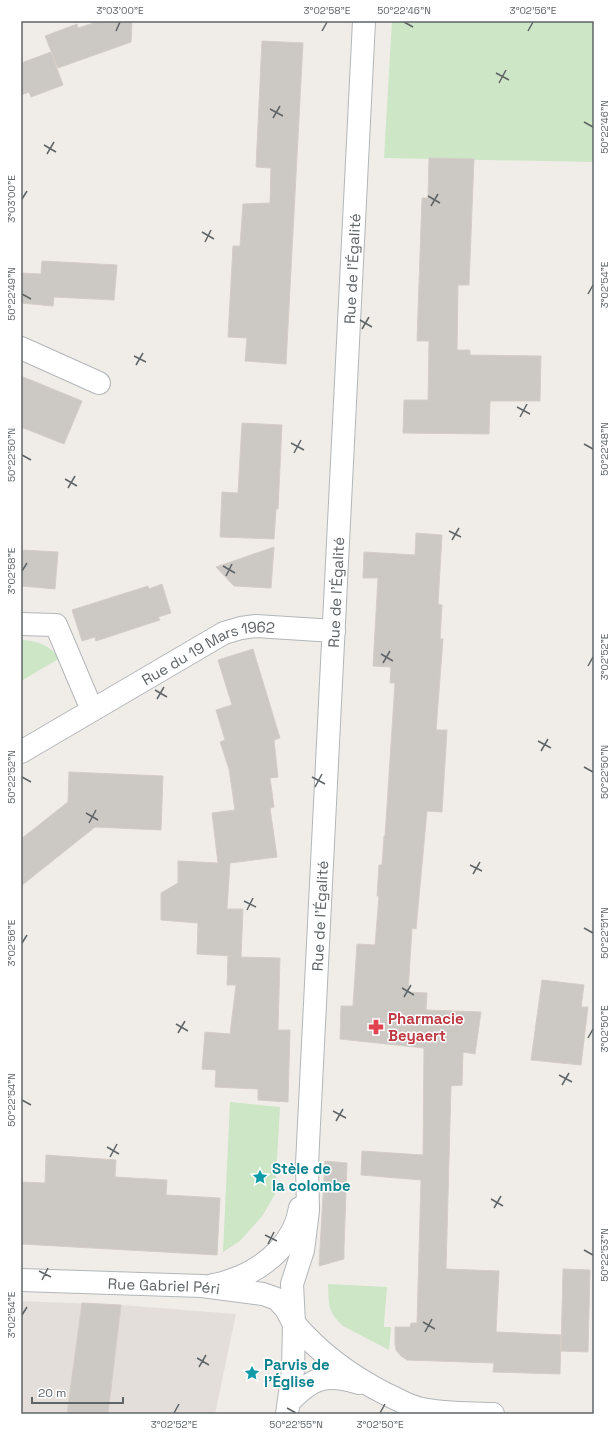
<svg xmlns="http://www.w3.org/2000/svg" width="615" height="1435" viewBox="0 0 615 1435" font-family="'Space Grotesk',sans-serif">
	<rect width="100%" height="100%" fill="#f0ede8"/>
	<path fill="#e3ded9" d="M21 1301 121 1305 236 1314 215 1414H21Z"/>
	<g fill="#cce6c6">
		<path d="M392 21H594V162L384 158Z"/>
		<path d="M21 640C37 640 50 646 60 658L21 681Z"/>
		<path d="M230 1102 280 1107 275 1194 263 1215 240 1241 223 1252Z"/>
		<path d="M328 1284 387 1287 384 1324V1327H391L389 1350 343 1326C327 1311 329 1305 328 1284Z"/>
	</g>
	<g fill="#ccc8c4" stroke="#d5cdc6">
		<path d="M100 21H132L131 42 58 68 45 36 77 24 78 28Z"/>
		<path d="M262 41 303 43 286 364 245 361 247 338 228 337 233 246H240L243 204 270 203 271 168 256 167Z"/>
		<path d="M51 52 63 85 31 97 29 92 21 95V63Z"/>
		<path d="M429 158 474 159 469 285H458L457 350H470V355L541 356 540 401H490L489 434 403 433 404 400H428L429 341H417L422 198H428Z"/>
		<path d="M42 261 117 265 114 300 54 297 53 306 21 303V273L41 274Z"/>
		<path d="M21 376 82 401 64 444 21 427Z"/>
		<path d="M242 423 282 425 278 509H276L274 539 220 537 222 492 238 493Z"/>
		<path d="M416 533 442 535 438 604 442 605 440 639H443L436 730H447L442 812 427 811 416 929 412 928 408 992 427 993 426 1010 481 1012 475 1054 463 1052 462 1085 451 1086 446 1269 499 1271 496 1332 561 1335 560 1374 493 1372 494 1363 407 1360 401 1356 396 1350 395 1344V1327H410L411 1323H417L421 1180 361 1175 362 1151 423 1155 424 1048 340 1039 341 1006H353L357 944 375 945 379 896H377L379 865H382L384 836H385L395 683H390L391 667 373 666 378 578H363L364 552 415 555Z"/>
		<path d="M274 547 271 588 234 586 216 567Z"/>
		<path d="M21 550 58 552 55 589 21 586Z"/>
		<path d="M162 584 171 613 158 617 160 620 96 641 95 637 82 641 72 610 148 586 149 589Z"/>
		<path d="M253 649 280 738 274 740 278 777 270 778 274 807 270 808 277 857 230 863 227 909H243L241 957 280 958 278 1030H290L288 1102 258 1100V1089L215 1087 216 1070 202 1069 205 1032 230 1034 236 985H227L228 956H232L197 954 198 923 161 920V893L178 883V861L218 863 212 813 235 810 229 769 220 742 225 740 216 710 232 705 218 660Z"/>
		<path d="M69 772 163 776 161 830 95 827 21 886V839L68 802Z"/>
		<path d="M542 980 584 985 581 1007H588L581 1065 531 1060Z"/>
		<path d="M46 1155 116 1160 115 1177 167 1180 166 1195 220 1198 217 1255 21 1244V1182L45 1183Z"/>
		<path d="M325 1161 347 1163 344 1248V1259L319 1266Z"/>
		<path d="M563 1269 590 1270 588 1352 561 1351Z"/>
		<path d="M82 1303 121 1305 108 1414H67Z"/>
	</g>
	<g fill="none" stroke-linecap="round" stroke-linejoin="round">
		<g stroke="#b3b6b9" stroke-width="24">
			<g id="street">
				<path d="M21 348 99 383"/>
				<path d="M21 624 56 625 92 710"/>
				<path id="s1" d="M21 752 224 633 241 628 256 626 334 631"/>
				<path d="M294 1323C320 1354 352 1377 388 1395 399 1400 410 1407 422 1409 445 1414 469 1413 493 1414"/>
				<path d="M289 1402C313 1377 326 1373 359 1383"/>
			</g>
		</g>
		<g stroke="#b2b6b9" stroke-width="24">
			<g id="secondary">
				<path id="s2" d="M21 1280 202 1286 263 1294 277 1299 286 1309 293 1322"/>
				<path d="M213 1285C223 1284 231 1280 240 1277 269 1264 295 1241 300 1208"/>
				<path id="s3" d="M287 1414 293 1370 294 1323 292 1284 303 1250 305 1235 308 1210 307 1164 364 21"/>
			</g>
		</g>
		<use href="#street" stroke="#fff" stroke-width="22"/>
		<use href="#secondary" stroke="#fff" stroke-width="22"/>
	</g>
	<path fill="none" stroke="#5f6467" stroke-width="1.5" d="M404 22 413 27M116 31 120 22M322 31 327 22M528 31 533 22M496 73 509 80M499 83 506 70M270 109 283 116M273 118 280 106M584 122 593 127M44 145 56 152M47 154 54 142M428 196 440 203M22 199 27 191M431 206 438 194M202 232 214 239M205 242 211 230M22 294 31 299M588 294 593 285M360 320 372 327M362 329 369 317M134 356 146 362M136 365 143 353M517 407 530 414M520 417 527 404M291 443 304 450M584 444 593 449M294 453 301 440M22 455 31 460M65 479 77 486M68 488 75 476M449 531 461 537M452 540 459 528M223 566 235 573M22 571 27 563M226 576 232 564M381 654 393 661M383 663 390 651M588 666 593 657M155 690 167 697M157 699 164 687M538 741 551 748M541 751 548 739M584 767 593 772M22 777 31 782M312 777 325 784M315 787 322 774M86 813 98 820M89 823 96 810M470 865 482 871M473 874 480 862M244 901 256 907M247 910 253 898M584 928 593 933M22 943 27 935M402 988 414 995M404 997 411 985M176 1024 188 1031M178 1033 185 1021M588 1038 593 1029M559 1075 572 1082M562 1085 569 1073M22 1100 31 1105M333 1111 346 1118M336 1121 343 1109M107 1147 119 1154M110 1157 117 1144M491 1199 503 1206M494 1208 501 1196M265 1235 277 1241M268 1244 274 1232M584 1250 593 1255M39 1271 51 1277M42 1280 48 1268M22 1315 27 1307M423 1322 435 1329M425 1332 432 1319M197 1358 209 1365M199 1367 206 1355M287 1408 296 1413M174 1413 179 1404M380 1413 385 1404"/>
	<defs>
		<g id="pharmacy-bare" transform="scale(1.2)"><path d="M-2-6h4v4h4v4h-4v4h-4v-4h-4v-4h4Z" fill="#e0444e" stroke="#fff" stroke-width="2.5" paint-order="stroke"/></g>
		<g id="sight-bare" transform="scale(1.2)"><path d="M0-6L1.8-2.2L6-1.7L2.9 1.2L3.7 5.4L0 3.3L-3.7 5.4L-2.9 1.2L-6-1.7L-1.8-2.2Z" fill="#0f9aa8" stroke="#fff" stroke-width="2.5" paint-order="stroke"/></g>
	</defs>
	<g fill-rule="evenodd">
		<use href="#pharmacy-bare" x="376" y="1027"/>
		<use href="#sight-bare" x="260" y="1177"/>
		<use href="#sight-bare" x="252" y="1373"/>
	</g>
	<g text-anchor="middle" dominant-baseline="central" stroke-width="3" stroke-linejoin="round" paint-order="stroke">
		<g font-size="15" fill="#5f6467" stroke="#fff">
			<text stroke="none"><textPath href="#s3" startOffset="1149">Rue de l'Égalité</textPath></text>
			<text stroke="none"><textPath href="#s3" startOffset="825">Rue de l'Égalité</textPath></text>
			<text stroke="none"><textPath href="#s1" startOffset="214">Rue du 19 Mars 1962</textPath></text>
			<text stroke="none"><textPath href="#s3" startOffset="501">Rue de l'Égalité</textPath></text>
			<text stroke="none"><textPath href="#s2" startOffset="143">Rue Gabriel Péri</textPath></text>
		</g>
		<g font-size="15" font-weight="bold" fill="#be3a42" stroke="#fff" text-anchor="start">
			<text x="388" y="1018">Pharmacie<tspan x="388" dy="17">Beyaert</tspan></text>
		</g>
		<g font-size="15" font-weight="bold" fill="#0d838f" stroke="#fff" text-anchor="start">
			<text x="272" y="1168">Stèle de<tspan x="272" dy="17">la colombe</tspan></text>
			<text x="264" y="1364">Parvis de<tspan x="264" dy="17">l'Église</tspan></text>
		</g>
	</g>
	<rect width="615" height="1435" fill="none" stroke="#ffffff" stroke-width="44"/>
	<path d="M32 1397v6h91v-6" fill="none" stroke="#5f6467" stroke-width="2"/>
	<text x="38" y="1397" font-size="12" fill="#5f6467" stroke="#ffffff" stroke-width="3" paint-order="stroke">20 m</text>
	<rect x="22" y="22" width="571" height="1391" fill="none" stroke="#5f6467" stroke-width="1.5"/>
	<g font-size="10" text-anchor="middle" fill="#5f6467">
		<text x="120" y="14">3°03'00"E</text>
		<text x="327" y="14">3°02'58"E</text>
		<text x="404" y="14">50°22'46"N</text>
		<text x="533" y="14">3°02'56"E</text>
		<text transform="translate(604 127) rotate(-90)" y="4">50°22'46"N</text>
		<text transform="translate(11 199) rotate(-90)" y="4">3°03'00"E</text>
		<text transform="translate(604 285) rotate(-90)" y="4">3°02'54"E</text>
		<text transform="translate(11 294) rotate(-90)" y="4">50°22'49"N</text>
		<text transform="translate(604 449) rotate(-90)" y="4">50°22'48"N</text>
		<text transform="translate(11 455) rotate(-90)" y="4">50°22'50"N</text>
		<text transform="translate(11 571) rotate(-90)" y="4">3°02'58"E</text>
		<text transform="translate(604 657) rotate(-90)" y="4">3°02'52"E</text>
		<text transform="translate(604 772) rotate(-90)" y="4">50°22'50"N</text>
		<text transform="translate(11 777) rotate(-90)" y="4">50°22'52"N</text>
		<text transform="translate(604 933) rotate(-90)" y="4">50°22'51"N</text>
		<text transform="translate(11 943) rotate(-90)" y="4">3°02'56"E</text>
		<text transform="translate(604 1029) rotate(-90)" y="4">3°02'50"E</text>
		<text transform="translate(11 1100) rotate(-90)" y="4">50°22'54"N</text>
		<text transform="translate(604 1255) rotate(-90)" y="4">50°22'53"N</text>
		<text transform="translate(11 1315) rotate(-90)" y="4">3°02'54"E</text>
		<text x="174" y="1428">3°02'52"E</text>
		<text x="296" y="1428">50°22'55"N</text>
		<text x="380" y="1428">3°02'50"E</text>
	</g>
</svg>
